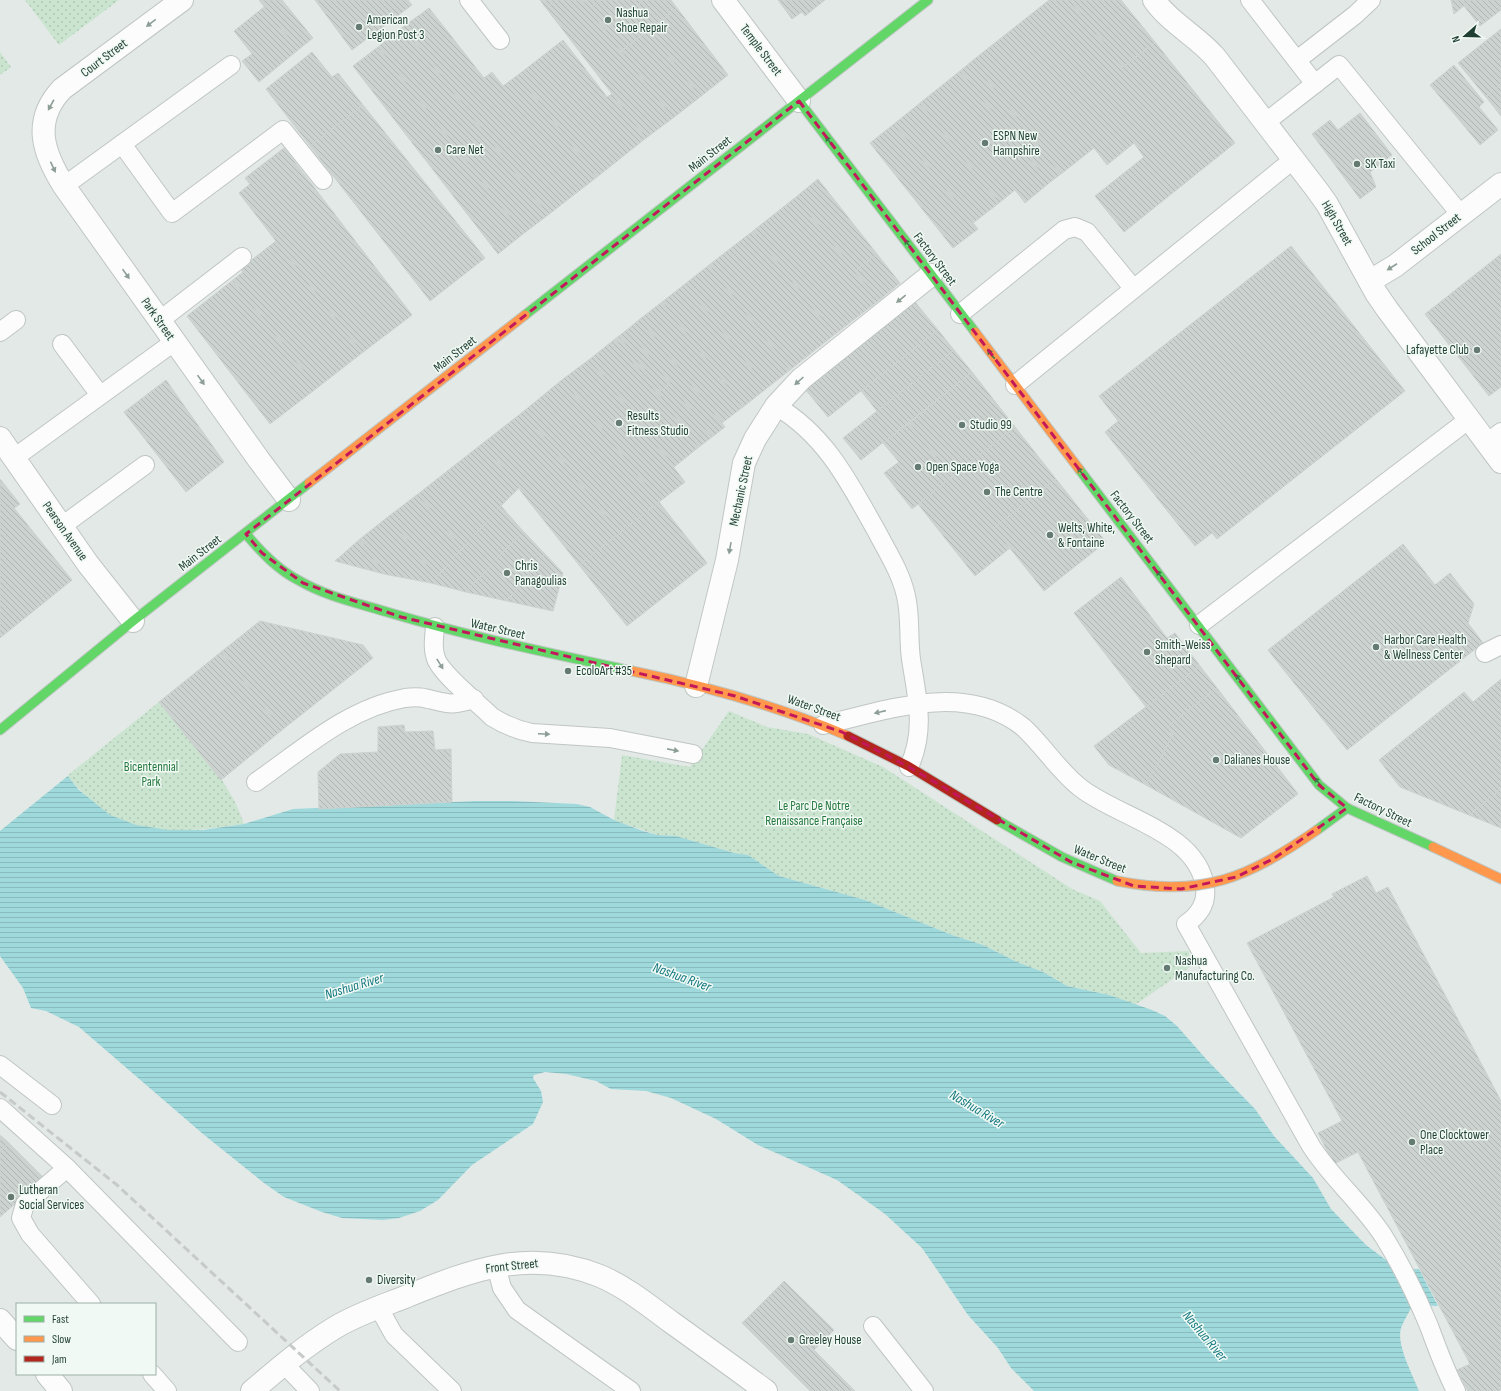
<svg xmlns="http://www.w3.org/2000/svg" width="1501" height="1391" viewBox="0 0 1501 1391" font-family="'Sofia Sans Condensed',sans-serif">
	<defs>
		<pattern id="park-dots" width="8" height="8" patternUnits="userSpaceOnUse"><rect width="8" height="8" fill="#cae4d0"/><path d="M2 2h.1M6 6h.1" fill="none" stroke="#adc5b3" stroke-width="1.8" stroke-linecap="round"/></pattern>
		<pattern id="water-rules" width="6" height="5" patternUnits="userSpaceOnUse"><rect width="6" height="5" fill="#9fd9dc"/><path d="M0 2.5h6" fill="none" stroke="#88bbbd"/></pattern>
		<pattern id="building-back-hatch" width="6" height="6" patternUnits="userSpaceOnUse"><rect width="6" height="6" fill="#cbd2cf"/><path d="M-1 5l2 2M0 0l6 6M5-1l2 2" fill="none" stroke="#aeb5b2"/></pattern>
	</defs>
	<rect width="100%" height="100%" fill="#e3e9e6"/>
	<g fill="url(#park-dots)">
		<path d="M25 0H119L59 45Z"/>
		<path d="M0 52 11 67 0 75Z"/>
		<path d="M159 702C188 739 230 779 244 824 201 830 149 838 110 815 93 805 80 790 67 776Z"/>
		<path d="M729 711 767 727 808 734 883 767 1072 889 1100 901 1141 953 1189 951 1190 967 1135 1005 1109 995 1067 986 1043 972 1017 962 983 945 952 935 865 900 779 876 748 855 734 853 676 836 657 835 614 820 622 755 690 767Z"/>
	</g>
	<path fill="url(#water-rules)" d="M0 693 79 790 110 815 136 825 168 830H203L244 824 293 809 476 801H513L577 804 590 807 614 820 643 831 657 835 676 836 734 853 748 855 779 876 865 900 952 935 983 945 1017 962 1043 972 1067 986 1109 995 1152 1010 1165 1016 1177 1026 1207 1060 1255 1109 1274 1136 1313 1178 1331 1209 1366 1245 1398 1269H1419L1438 1306 1413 1305C1409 1312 1404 1320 1401 1328 1396 1345 1413 1375 1419 1391H1034L1011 1368 998 1348 968 1315 922 1248 885 1214 837 1180 758 1145 716 1119 671 1098 646 1091 611 1089 596 1081 566 1074 545 1072 534 1075 533 1078 541 1091 543 1102 533 1124 472 1165 438 1200 420 1211 399 1218 383 1220 342 1218 322 1212 284 1197 264 1183 203 1134 79 1027 46 1011 31 1008 23 988 0 956Z"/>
	<path fill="#e3e9e6" d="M0 691 69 775 0 831Z"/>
	<g fill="url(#building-back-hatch)" stroke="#ccd2cf">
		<path d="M259 0H282L313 38 298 50Z"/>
		<path d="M315 0H408L412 5 352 50Z"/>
		<path d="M540 0H557L546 8Z"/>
		<path d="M557 0H582L673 118 646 138 546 8Z"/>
		<path d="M582 0H601L589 9Z"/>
		<path d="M601 0H644L605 30 589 9Z"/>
		<path d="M644 0H671L677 8 621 51 605 30Z"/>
		<path d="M778 0H825L805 16 802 12 792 19Z"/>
		<path d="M1049 0H1070L1123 67 1155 42 1235 143 1124 232 1095 196 1144 157 1134 143 1107 165 1094 148 1061 174 972 61Z"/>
		<path d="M1070 0H1121L1155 42 1123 67Z"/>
		<path d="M1451 0H1471L1454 14Z"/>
		<path d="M1471 0H1501V10L1480 26 1464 6Z"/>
		<path d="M264 7 298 50 259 82 242 61 252 54 234 31Z"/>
		<path d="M429 8 484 78 492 72 503 86 518 75 597 177 548 215 403 27Z"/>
		<path d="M677 8 728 75 700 97 649 30Z"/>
		<path d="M403 27 548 215 523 234 378 47Z"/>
		<path d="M1501 29V84L1486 97 1458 63Z"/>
		<path d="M649 30 700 97 673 118 621 51Z"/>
		<path d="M563 40 607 97 612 94 646 138 597 177 518 75Z"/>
		<path d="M378 47 523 234 498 254 353 66Z"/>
		<path d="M312 52 332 77 338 73 363 105 310 146 266 89Z"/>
		<path d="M972 61 1061 174 1049 183 960 71Z"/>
		<path d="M1454 65 1484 102 1479 107 1498 130 1480 145 1430 85Z"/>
		<path d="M960 71 1049 183 1025 203 1015 190 999 203 920 103Z"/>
		<path d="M1501 84V116L1486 97Z"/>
		<path d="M920 103 999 203 973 223 894 124Z"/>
		<path d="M363 105 485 258 430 301 310 146Z"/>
		<path d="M1360 113 1392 155 1370 172 1376 187 1360 199 1312 134 1330 120 1338 130Z"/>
		<path d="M894 124 978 229 953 248 870 143Z"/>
		<path d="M284 148 412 315 362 353 239 193 250 184 245 178Z"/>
		<path d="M818 179 877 254 855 271 796 197Z"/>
		<path d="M796 197 878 301 834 335 753 231Z"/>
		<path d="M753 231 834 335 790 370 709 265Z"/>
		<path d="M276 241 362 353 317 388 233 280 243 272 240 269Z"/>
		<path d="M1291 246 1405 391 1217 539 1212 533 1195 546 1105 432 1118 421 1099 396Z"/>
		<path d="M877 254 900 283 878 301 855 271Z"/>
		<path d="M1501 254V387L1489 396 1425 314Z"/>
		<path d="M709 265 790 370 767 388 685 284Z"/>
		<path d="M233 280 317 388 270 424 187 316Z"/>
		<path d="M685 284 767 388 743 407 662 302Z"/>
		<path d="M662 302 743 407 722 423 640 319Z"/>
		<path d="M915 302 938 330 828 417 805 389Z"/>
		<path d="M640 319 725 427 712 437 628 329Z"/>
		<path d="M628 329 670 383 661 391 619 336Z"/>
		<path d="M938 330 954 350 877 411 861 391Z"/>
		<path d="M619 336 661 391 670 383 712 437 699 447 615 339Z"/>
		<path d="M615 339 699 447 674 467 590 359Z"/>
		<path d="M954 350 972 372 861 460 843 438Z"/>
		<path d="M590 359 685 482 659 502 563 379Z"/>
		<path d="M972 372 1015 427 952 477 909 423Z"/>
		<path d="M563 379 659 502 619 534 524 411Z"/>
		<path d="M166 380 224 462 186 492 124 412Z"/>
		<path d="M524 411 619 534 579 565 483 443Z"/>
		<path d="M909 423 952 477 912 509 884 473 899 462 883 443Z"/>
		<path d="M1015 427 1056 479 994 528 1010 548 975 576 918 504Z"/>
		<path d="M483 443 519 488 501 506 463 550 418 494Z"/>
		<path d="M0 479 20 504 14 508 72 580 0 638Z"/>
		<path d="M1056 479 1106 542 1044 591 994 528Z"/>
		<path d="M418 494 463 550 436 578 389 516Z"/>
		<path d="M659 502 707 563 627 626 579 565Z"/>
		<path d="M501 506 523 531 466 592 431 583Z"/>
		<path d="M389 516 436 578 431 583 384 574 360 539Z"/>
		<path d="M523 531 545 554 507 601 466 592Z"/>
		<path d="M360 539 384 574 335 561Z"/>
		<path d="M1403 544 1435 585 1450 573 1474 604 1468 623 1483 643 1347 750 1268 650Z"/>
		<path d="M545 554 563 573 553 611 507 601Z"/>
		<path d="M1121 577 1167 638 1175 633 1200 666 1146 707 1074 613Z"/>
		<path d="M260 621 363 645 373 658 282 730 221 652Z"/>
		<path d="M221 652 282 730 221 780 159 702Z"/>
		<path d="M1200 666 1217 688 1167 727 1173 735 1146 785 1109 765 1094 746Z"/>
		<path d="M1501 679V789L1469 815 1400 787 1379 760 1464 692 1473 702Z"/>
		<path d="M1217 688 1298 794 1241 838 1146 785 1173 735 1167 727Z"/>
		<path d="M404 725 405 732 433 731 435 750 451 749 452 802 319 809 318 772 340 754 378 752V727Z"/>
		<path d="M1501 789V828L1469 815Z"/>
		<path d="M1367 876 1376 893 1388 887 1501 1101V1391H1468L1457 1370 1470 1364 1358 1152 1334 1164 1318 1133 1342 1121 1247 943 1334 897 1332 894Z"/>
		<path d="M0 1135 9 1143 0 1151Z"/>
		<path d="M9 1143 44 1178 0 1217V1151Z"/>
		<path d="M784 1281 834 1330 814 1350 855 1391H810L742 1323Z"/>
	</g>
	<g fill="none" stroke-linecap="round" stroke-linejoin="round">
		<g stroke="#c0c6c3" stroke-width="20">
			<g id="lane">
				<path d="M469 0 500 40"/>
				<path d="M1250 0 1315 84"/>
				<path d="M1297 60 1355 15 1371 0"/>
				<path d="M1266 122 1339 65 1461 215"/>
				<path d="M122 144 172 213 283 130 323 180"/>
				<path d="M64 186 231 65"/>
				<path d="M960 314 1064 230 1075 227 1087 232 1133 288"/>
				<path d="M159 321 242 257"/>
				<path d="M0 332 16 320"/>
				<path d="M62 344 100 395"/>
				<path d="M1015 385 1294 159"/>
				<path d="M776 406C826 435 850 484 877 532 888 553 901 573 906 596 911 617 908 638 911 659 917 698 926 730 909 767"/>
				<path d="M1487 443 1501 432"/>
				<path d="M14 458 174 342"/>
				<path d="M62 526 145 465"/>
				<path d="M1199 625 1468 420"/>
				<path d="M435 627C434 639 432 650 437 661 445 677 478 703 492 717 505 725 517 730 532 733L610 738 693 754"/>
				<path d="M1485 653 1501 645"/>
				<path d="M823 725C889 710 964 681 1023 727 1044 746 1059 772 1082 789 1120 818 1199 833 1205 888 1207 904 1199 915 1186 924L1311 1146C1332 1179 1363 1204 1384 1237 1400 1263 1417 1297 1429 1326 1437 1348 1445 1370 1456 1391"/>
				<path d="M256 782C302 750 348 708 405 698 425 695 430 701 447 703 456 705 466 701 474 699"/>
				<path d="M0 1065 52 1105"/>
				<path d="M0 1108 67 1168 238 1342"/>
				<path d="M67 1168 25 1204 21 1218 30 1234 91 1304"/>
				<path d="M496 1266 502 1288 517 1310 631 1391"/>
				<path d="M379 1308 394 1335 452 1391"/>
				<path d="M873 1326 924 1391"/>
				<path d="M284 1364 310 1391"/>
				<path d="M152 1374 167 1391"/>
			</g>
		</g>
		<g stroke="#c0c6c3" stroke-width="24">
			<g id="street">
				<path d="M182 0 62 89C32 121 43 153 64 186L259 460 289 500"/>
				<path d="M723 0 799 101"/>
				<path d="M1154 0C1170 23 1197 36 1215 57L1317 190 1327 204 1376 293 1387 309 1501 462"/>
				<path d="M1370 281 1395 266 1501 184"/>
				<path d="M0 438 88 564 133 621"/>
				<path d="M696 686 727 560 744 463 755 439 776 406 801 379 931 275"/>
				<path d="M0 1320 17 1339"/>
				<path d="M47 1374 61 1391"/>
				<path d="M252 1391C279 1368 306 1345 336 1327 358 1314 382 1306 405 1297 472 1270 529 1247 600 1276 626 1287 648 1305 671 1322 703 1345 735 1368 766 1391"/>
			</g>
		</g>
		<g stroke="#bec7c3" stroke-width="11">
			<g id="fast">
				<path d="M799 101 975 332"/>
				<path d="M525 315 928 0"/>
				<path d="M1079 469 1319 785 1347 808 1433 847"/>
				<path d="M246 534C261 552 277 569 298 580 325 596 357 603 387 612 467 636 549 653 632 671"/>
				<path d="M0 730 133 621 309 483"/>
				<path d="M997 820 1062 857 1117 881"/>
				<path d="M1317 830 1347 808"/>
			</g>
		</g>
		<g stroke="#bec7c3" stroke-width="11">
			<g id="slow">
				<path d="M975 332 1079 469"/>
				<path d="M309 483 525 315"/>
				<path d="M632 671C706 686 778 706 848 736"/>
				<path d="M1433 847 1501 879"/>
			</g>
		</g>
		<g stroke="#bec7c3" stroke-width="11">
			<path id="jam" d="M848 736 908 766 997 820"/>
		</g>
		<use href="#lane" stroke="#fbfcfb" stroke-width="18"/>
		<use href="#street" stroke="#fbfcfb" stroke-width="22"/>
		<use href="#fast" stroke="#63d668" stroke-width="9"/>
		<use href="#slow" stroke="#ff974d" stroke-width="9"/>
		<use href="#jam" stroke="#b3261e" stroke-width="9"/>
		<path stroke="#c6cbc9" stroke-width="3" stroke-dasharray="8 4" stroke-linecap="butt" d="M0 1092 117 1185 340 1391"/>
		<g stroke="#bec7c3" stroke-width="11" stroke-linecap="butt">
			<path id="slow-bridge" d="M1117 881C1203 898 1247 878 1317 830"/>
		</g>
		<use href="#slow-bridge" stroke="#ff974d" stroke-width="9"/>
	</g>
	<defs><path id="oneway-solid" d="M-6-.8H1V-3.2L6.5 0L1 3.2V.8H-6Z"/></defs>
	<g fill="#8d9e97">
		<use href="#oneway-solid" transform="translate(151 23) rotate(143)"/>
		<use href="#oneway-solid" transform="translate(51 105) rotate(119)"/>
		<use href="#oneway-solid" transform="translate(53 167) rotate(65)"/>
		<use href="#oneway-solid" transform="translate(1392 267) rotate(147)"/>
		<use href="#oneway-solid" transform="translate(126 274) rotate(55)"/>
		<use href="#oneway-solid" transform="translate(901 299) rotate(141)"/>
		<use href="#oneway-solid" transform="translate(201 380) rotate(54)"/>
		<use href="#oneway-solid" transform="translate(799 381) rotate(138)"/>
		<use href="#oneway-solid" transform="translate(730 548) rotate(100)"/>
		<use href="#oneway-solid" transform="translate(440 664) rotate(58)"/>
		<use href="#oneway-solid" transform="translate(880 712) rotate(167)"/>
		<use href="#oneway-solid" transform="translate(544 734) rotate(3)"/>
		<use href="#oneway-solid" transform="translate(673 750) rotate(11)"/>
	</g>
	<g fill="#3a7b48">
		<use href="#oneway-solid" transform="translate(829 141) rotate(-127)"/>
		<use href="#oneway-solid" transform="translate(908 244) rotate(-127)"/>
		<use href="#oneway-solid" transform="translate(991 354) rotate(-127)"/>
		<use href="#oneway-solid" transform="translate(1081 472) rotate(-127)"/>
		<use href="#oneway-solid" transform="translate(1160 575) rotate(-127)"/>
		<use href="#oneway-solid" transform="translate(1239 679) rotate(-127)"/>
		<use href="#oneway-solid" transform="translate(1318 782) rotate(-131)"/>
	</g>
	<path fill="none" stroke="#c2185b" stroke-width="3" stroke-dasharray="8 5" stroke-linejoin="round" d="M799 101 1319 785 1347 808 1273 859 1236 877 1181 889 1134 886 1071 862 909 767 842 732 735 696 401 617 303 583 262 553 246 534Z"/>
	<g fill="#647a72" stroke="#f1f9f4" stroke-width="1.5">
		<circle cx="608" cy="20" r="4"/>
		<circle cx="359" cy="27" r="4"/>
		<circle cx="985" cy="143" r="4"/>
		<circle cx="438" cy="150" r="4"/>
		<circle cx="1357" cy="164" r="4"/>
		<circle cx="1477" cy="350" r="4"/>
		<circle cx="619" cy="423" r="4"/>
		<circle cx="962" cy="425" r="4"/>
		<circle cx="918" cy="467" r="4"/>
		<circle cx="987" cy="492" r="4"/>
		<circle cx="1050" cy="535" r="4"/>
		<circle cx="507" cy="573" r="4"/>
		<circle cx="1376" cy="647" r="4"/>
		<circle cx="1147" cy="652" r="4"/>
		<circle cx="568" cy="671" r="4"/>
		<circle cx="1216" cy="760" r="4"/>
		<circle cx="1167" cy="968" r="4"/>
		<circle cx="1412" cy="1142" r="4"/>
		<circle cx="11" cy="1197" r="4"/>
		<circle cx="369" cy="1280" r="4"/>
		<circle cx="791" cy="1340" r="4"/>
	</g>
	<g text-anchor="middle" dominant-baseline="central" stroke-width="3" stroke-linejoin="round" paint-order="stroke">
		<g font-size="13" fill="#1f3f33" stroke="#f1f9f4" text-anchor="start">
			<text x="616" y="13">Nashua<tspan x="616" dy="15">Shoe Repair</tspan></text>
			<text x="367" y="20">American<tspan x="367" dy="15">Legion Post 3</tspan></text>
			<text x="993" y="136">ESPN New<tspan x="993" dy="15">Hampshire</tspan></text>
			<text x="446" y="150">Care Net</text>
			<text x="1365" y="164">SK Taxi</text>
			<text x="1469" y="350" text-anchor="end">Lafayette Club</text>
			<text x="627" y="416">Results<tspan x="627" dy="15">Fitness Studio</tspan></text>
			<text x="970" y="425">Studio 99</text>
			<text x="926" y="467">Open Space Yoga</text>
			<text x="995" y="492">The Centre</text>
			<text x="1058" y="528">Welts, White,<tspan x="1058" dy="15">&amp; Fontaine</tspan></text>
			<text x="515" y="566">Chris<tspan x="515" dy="15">Panagoulias</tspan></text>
			<text x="1384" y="640">Harbor Care Health<tspan x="1384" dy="15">&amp; Wellness Center</tspan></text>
			<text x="1155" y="645">Smith-Weiss<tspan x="1155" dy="15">Shepard</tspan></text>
			<text x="576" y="671">EcoloArt #35</text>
			<text x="1224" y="760">Dalianes House</text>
			<text x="1175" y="961">Nashua<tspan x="1175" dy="15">Manufacturing Co.</tspan></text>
			<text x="1420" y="1135">One Clocktower<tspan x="1420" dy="15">Place</tspan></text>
			<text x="19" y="1190">Lutheran<tspan x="19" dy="15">Social Services</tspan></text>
			<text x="377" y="1280">Diversity</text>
			<text x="799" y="1340">Greeley House</text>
		</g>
		<g font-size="13" fill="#1f3f33" stroke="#f1f9f4">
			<text transform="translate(761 50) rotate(53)">Temple Street</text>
			<text transform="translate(104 58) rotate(-37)">Court Street</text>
			<text transform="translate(710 154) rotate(-38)">Main Street</text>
			<text transform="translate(1337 223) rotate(60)">High Street</text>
			<text transform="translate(1436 234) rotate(-38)">School Street</text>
			<text transform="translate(935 259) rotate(53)">Factory Street</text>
			<text transform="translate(158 319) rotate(55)">Park Street</text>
			<text transform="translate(455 354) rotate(-38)">Main Street</text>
			<text transform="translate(741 491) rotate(-78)">Mechanic Street</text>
			<text transform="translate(1132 517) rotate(52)">Factory Street</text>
			<text transform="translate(65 531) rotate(55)">Pearson Avenue</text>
			<text transform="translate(200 553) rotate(-38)">Main Street</text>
			<text transform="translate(498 629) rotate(13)">Water Street</text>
			<text transform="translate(814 708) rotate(20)">Water Street</text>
			<text transform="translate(1383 810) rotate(26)">Factory Street</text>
			<text transform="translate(1100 859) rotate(22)">Water Street</text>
			<text transform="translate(512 1266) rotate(-6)">Front Street</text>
		</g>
		<g font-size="13" fill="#25793e" stroke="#f1f9f4">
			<text x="151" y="767">Bicentennial<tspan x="151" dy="15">Park</tspan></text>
			<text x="814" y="806">Le Parc De Notre<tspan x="814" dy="15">Renaissance Française</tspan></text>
		</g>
		<g font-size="14" font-style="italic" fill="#137880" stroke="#f1f9f4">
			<text transform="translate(682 977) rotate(20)">Nashua River</text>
			<text transform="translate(354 986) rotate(-17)">Nashua River</text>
			<text transform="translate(977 1109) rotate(31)">Nashua River</text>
			<text transform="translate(1205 1336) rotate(50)">Nashua River</text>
		</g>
	</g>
	<rect x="16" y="1303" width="140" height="72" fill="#f1f9f4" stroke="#9dafa7"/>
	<rect x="24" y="1316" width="20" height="6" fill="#63d668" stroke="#9dafa7"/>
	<text x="52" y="1323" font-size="12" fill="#1f3f33">Fast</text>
	<rect x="24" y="1336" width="20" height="6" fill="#ff974d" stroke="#9dafa7"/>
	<text x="52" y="1343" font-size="12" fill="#1f3f33">Slow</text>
	<rect x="24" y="1356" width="20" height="6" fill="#b3261e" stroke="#9dafa7"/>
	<text x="52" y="1363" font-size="12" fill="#1f3f33">Jam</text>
	<g transform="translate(1465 36) rotate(250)" stroke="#f1f9f4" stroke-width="3" paint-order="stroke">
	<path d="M0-3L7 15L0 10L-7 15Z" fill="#1f3f33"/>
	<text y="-6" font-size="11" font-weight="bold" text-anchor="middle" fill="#1f3f33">N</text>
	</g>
</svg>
